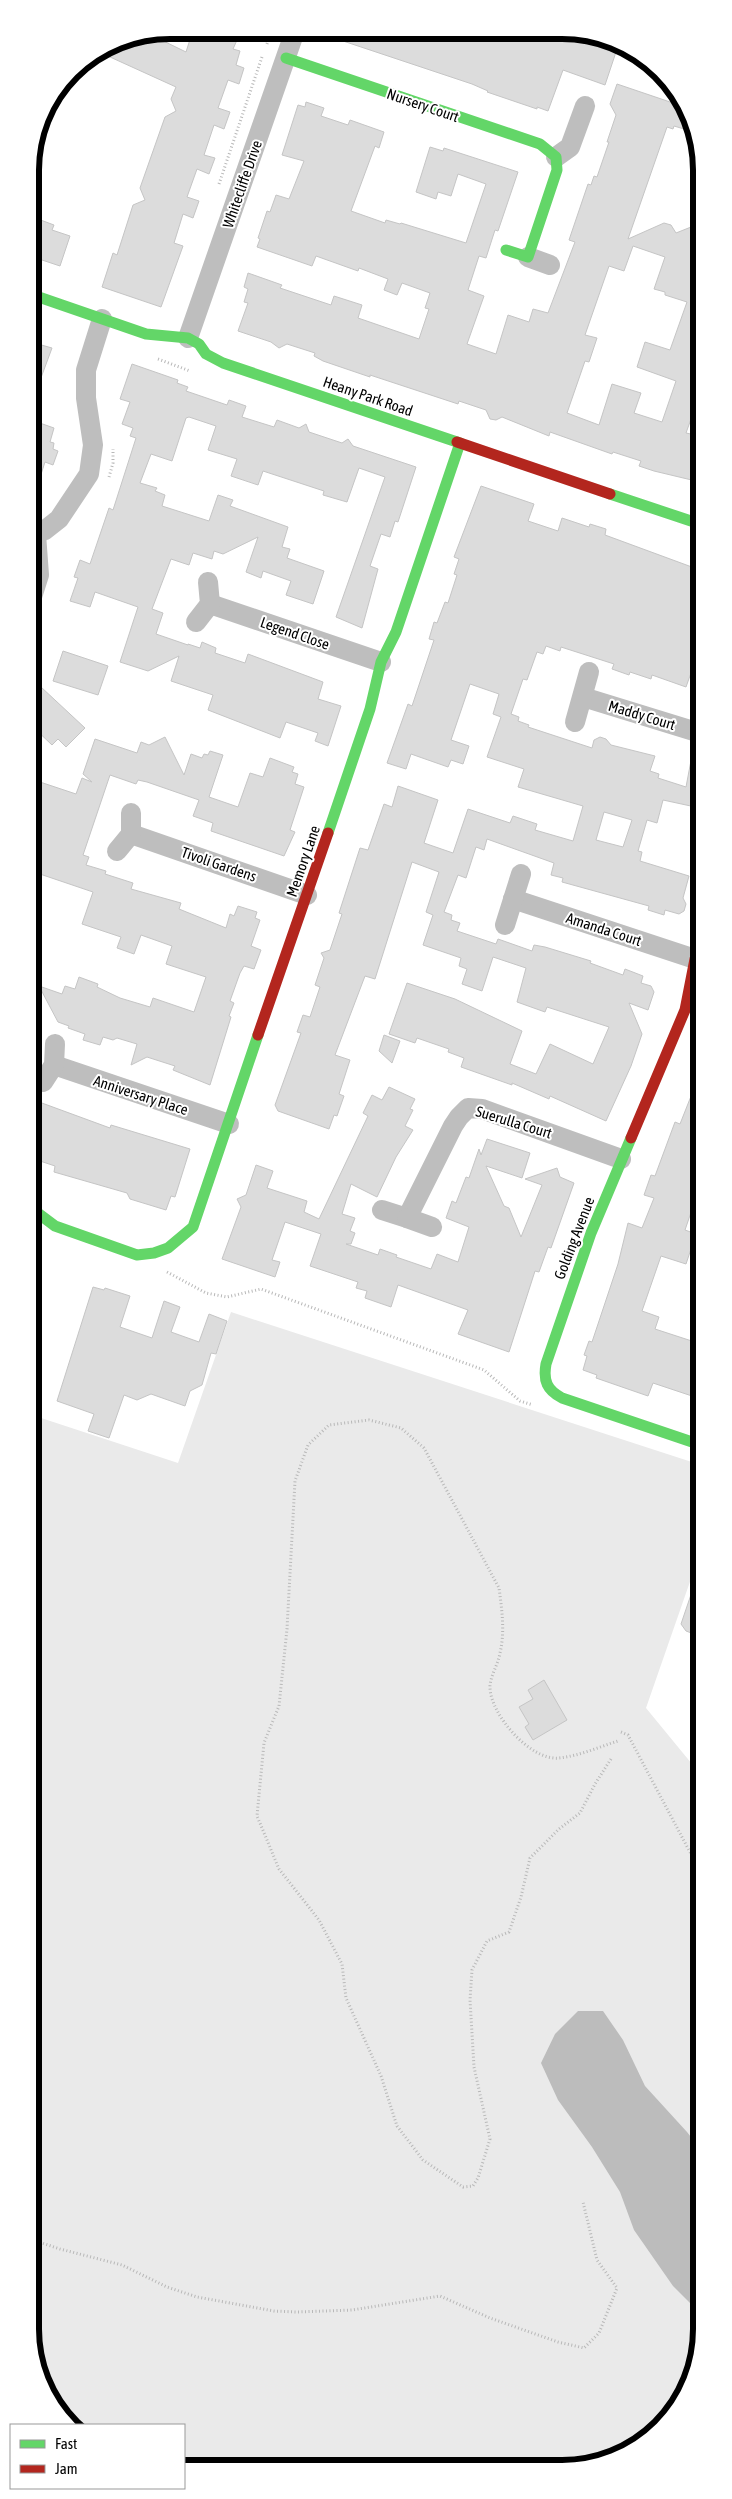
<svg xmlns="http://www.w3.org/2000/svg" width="732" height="2499" viewBox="0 0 732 2499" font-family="'Asap Condensed',sans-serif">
	<rect width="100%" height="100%" fill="#fff"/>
	<path fill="#eaeaea" d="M231 1312 701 1465V1550L646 1708 701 1775 702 2338 691 2383 668 2421 632 2450 589 2466H184V2425H69L33 2356 32 1415 178 1463Z"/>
	<path fill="#bcbcbc" d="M578 2011H603L623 2040 645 2086 687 2132 702 2151V2315L673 2286 634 2230 620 2192 592 2147 558 2100 541 2063 555 2034Z"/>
	<g fill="#dcdcdc" stroke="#c5c5c5" fill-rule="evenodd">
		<path d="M193 30H209L237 40 233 49 240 51 236 65 244 68 239 84 228 80 218 108 230 112 224 129 214 125 204 155 215 158 209 174 197 169 187 197 199 201 193 218 183 214 174 243 183 246 161 307 102 287 113 253 117 255 133 205 145 200 140 188 165 117 176 111 171 99 176 87 99 52 116 41 149 34 186 52Z"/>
		<path d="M323 31 511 32 530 39 531 32 590 33 616 47V52L605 85 563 70 548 111 537 107V109L487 92 488 91 472 84 322 34Z"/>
		<path d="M617 84 679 105 694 132 674 126 673 129 667 127 628 239 664 223 671 225 676 233 691 227 695 237 699 239 700 331 693 350 700 353V394L686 433 700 436V482L654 471 639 466 641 461 613 452 612 454 550 432 549 436 502 417 496 420 490 419 486 410 459 401 458 404 370 375V377L323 361 314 356 315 353 287 344 279 348 271 342 238 331 248 303 244 302 248 289 244 287 248 273 282 285 280 288 331 305 334 296 362 305 358 318 419 339 429 309 425 308 430 293 402 283 397 295 384 290 388 279 359 268 358 271 316 256 312 266 257 247 260 239 258 238 267 211 270 212 276 195 289 199 304 161 282 155 298 105 305 107 306 102 324 108 321 116 348 125 350 120 384 132 379 148 375 146 351 211 385 223 386 220 400 224 401 223 466 243 486 184 458 174 451 196 438 192 436 199 416 192 430 147 443 151 444 148 518 172 498 231 495 230 486 258 479 256 468 290 484 296 467 344 496 354 508 315 529 322 533 309 548 313 575 242 569 240 588 184 591 185 594 176 597 177 609 142H607L616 115 610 104ZM633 246 665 257 654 289 665 292V295L687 302 670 350 645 342 637 367 676 381 662 422 634 413 641 393 612 384 599 425 567 413 585 361 589 362 597 338 585 335 609 266 624 271Z"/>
		<path d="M30 216 54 225 52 230 70 236 60 266 30 256Z"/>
		<path d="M38 344 52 348 32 402 31 401 30 353 34 354Z"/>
		<path d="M132 364 178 380 177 383 188 387 186 391 227 405 229 400 246 406 242 417 274 427 277 420 299 428 306 424 309 432 342 443 348 439 353 446 416 467 398 522 395 521 390 537 381 534 370 566 378 569 362 628 336 617 385 477 359 468 347 502 323 495 324 491 263 471 258 485 231 476 237 459 208 450 216 426 189 417 186 418 172 461 151 454 140 483 157 488 155 491 165 495 162 506 209 521 218 495 233 500 230 506 288 527 282 547 290 549 287 558 324 571 313 604 286 595 291 581 263 571 261 578 246 572 258 537 223 554 214 551 212 559 193 553 189 565 171 559 152 609 163 613 156 634 188 645V644L200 648 202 642 216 648 215 653 245 663 248 654 323 682 318 699 341 706 328 746 315 741 318 733 286 722 280 738 208 710 213 695 171 681 179 656 148 671 120 662 138 607 95 592 90 607 70 601 78 578 74 577 80 560 90 564 109 508 113 510 136 438 130 436 133 428 122 424 130 402 120 399Z"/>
		<path d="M37 422 54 428 50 442 54 443 53 449 58 451 53 465 45 462 34 496H31V423L36 425Z"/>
		<path d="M481 486 534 504 528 521 558 531 562 518 589 527 590 524 606 529 605 535 700 570V675L691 673 686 687 652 675 651 679 630 672 629 675 612 669 614 664 561 647 560 651 546 646 543 654 537 652 527 680 523 679 511 714 519 717 518 721 529 725 528 727 592 748 594 740 600 737 606 739 611 745 655 756 650 771 659 774 658 778 686 787 693 750 700 751V808L663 800 657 823 647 820 638 851 642 852 640 861 689 876 683 898 686 904 684 911 679 914 665 910 664 915 648 910 649 906 562 882 563 878 551 875 554 863 487 839 484 850 476 847 466 878 458 875 444 912 452 915 451 920 460 923 457 931 496 944 498 939 532 951 534 945 545 947 591 961 590 963 623 975 625 969 643 976 641 983 651 986 654 992 648 1010 629 1003 642 1034 631 1066 606 1121 550 1096 549 1099 512 1083V1085L461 1067 464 1058 448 1052 449 1049 417 1038 415 1043 389 1034 407 983 455 999 522 1031 510 1064 536 1074 550 1044 593 1064 609 1027 547 1007 545 1012 517 1002 526 968 493 957 482 991 462 984 467 969 459 966 461 958 423 945 433 915 426 912 439 872 412 862 375 979 365 976 335 1055 350 1060 339 1094 344 1096 337 1116 334 1115 329 1129 278 1111 275 1105 301 1033 297 1032 303 1015 310 1017 320 987 315 985 324 958 321 953 330 950 342 914 339 913 360 848 368 850 384 804 392 807 398 786 438 800 424 843 453 853 468 809 510 823 513 816 537 824 535 830 573 841 583 806 518 787 524 769 487 757 501 717 493 714 499 694 470 684 451 740 469 746 463 764 451 760 448 767 411 754 406 769 387 763 408 704 412 706 434 640 429 639 434 622 437 623 445 602 448 603 457 575 454 574 459 559 454 557ZM604 812 632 820 623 847 596 840Z"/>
		<path d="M63 651 108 666 98 695 53 681Z"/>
		<path d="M41 687 85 728 66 747 58 739 52 745 31 725V698Z"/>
		<path d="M165 737 184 775 191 754 202 758 204 754 208 755 210 751 223 755 209 797 238 807 250 773 263 777 270 758 294 767 292 772 298 774 295 784 304 787 290 830 295 832 284 856 211 831 213 823 193 816 199 800 147 782 138 780 136 784 110 775 83 855 89 857 86 865 106 871 105 874 133 883 131 889 181 903 179 909 226 928 230 914 234 916 238 906 257 912 255 918 260 920 251 946 261 950 254 969 244 966 240 973 230 1001 234 1003 229 1016 231 1017 210 1085 173 1070 175 1066 147 1057 131 1065 137 1044 117 1038 113 1040 103 1037 100 1045 83 1040 85 1034 68 1028 69 1026 58 1022 39 986 62 994 65 986 75 989 79 977 98 984 97 987 120 998 150 1007 153 998 194 1012 206 977 166 964 172 946 141 935 134 954 117 948 121 937 82 924 93 892 31 871V779L76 794 82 778 92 782 83 774 95 739 137 753 141 742 149 745Z"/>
		<path d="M384 1035 400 1041 392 1063 379 1051Z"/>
		<path d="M699 1076H700V1186L685 1230 696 1234 686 1264 661 1256 642 1311 659 1317 655 1329 701 1344V1399L653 1383 648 1396 596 1378 597 1375 583 1370 587 1356 584 1355 589 1341 592 1342 618 1264 628 1223 642 1228 654 1198 644 1195 651 1175 655 1176 675 1122 680 1124Z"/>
		<path d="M389 1087 415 1099 410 1109 413 1110 405 1126 413 1130 396 1157 377 1197 351 1184 342 1214 355 1218 350 1231 355 1233 351 1244H346L378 1255 380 1249 397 1255 396 1257 431 1269 437 1254 458 1262 469 1227 446 1218 452 1201 456 1203 466 1177 469 1178 479 1149 481 1155 487 1139 530 1153 522 1178 486 1166 504 1206 509 1208 521 1237 542 1185 525 1179 557 1168 560 1177 574 1183 551 1248 548 1247 539 1272 535 1271 509 1352 458 1334 468 1310 398 1285 391 1307 365 1298 367 1291 356 1288 358 1282 310 1266 321 1234 285 1222 272 1260 280 1262 275 1277 222 1259 241 1207 237 1199 246 1195 256 1165 273 1171 267 1188 307 1201 304 1212 319 1219 368 1116 363 1113 372 1095 382 1100Z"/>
		<path d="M31 1099 110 1128 111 1125 190 1149 175 1197 171 1196 166 1210 130 1199 127 1193 54 1172 55 1166 31 1158Z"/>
		<path d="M93 1287 104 1290 105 1288 130 1296 120 1327 152 1338 164 1301 180 1307 171 1332 199 1342 209 1314 227 1321 216 1354 211 1353 202 1385 190 1391 185 1406 151 1394 137 1400 124 1395 109 1438 88 1431 94 1414 57 1401Z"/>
		<path d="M698 1574H701V1630L694 1634 686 1631 681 1624Z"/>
		<path d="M544 1680 567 1720 533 1740 525 1727 529 1724 519 1707 533 1699 528 1690Z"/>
	</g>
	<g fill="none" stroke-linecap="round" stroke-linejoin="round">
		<g stroke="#b8b8b8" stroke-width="3" stroke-dasharray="1 2.5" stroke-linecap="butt">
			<path d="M267 44 271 31"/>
			<path d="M219 184 262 57"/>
			<path d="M158 359 190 371"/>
			<path d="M109 477 113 463V449"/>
			<path d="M167 1272 206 1293 227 1297 261 1289 484 1370 520 1401 533 1405"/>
			<path d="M621 1732 628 1735 701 1873"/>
			<path d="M611 1759 595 1784 580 1813 559 1829 530 1858 521 1897 509 1932 487 1941 472 1970 470 2000 474 2067 490 2139 478 2178 473 2186 463 2187 423 2160 397 2126 381 2076 346 1998 342 1964 319 1920 279 1869 257 1816 264 1743 279 1706 287 1629 295 1481 308 1445 329 1425 369 1420 401 1428 424 1448 499 1588C502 1610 505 1632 500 1653 498 1665 491 1674 490 1686 489 1713 530 1761 559 1758 579 1756 599 1747 618 1741"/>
			<path d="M33 2240 60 2249 122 2265 167 2287 197 2297 274 2311 296 2312 352 2310 440 2296 490 2318 558 2342 584 2348 599 2333 617 2288 597 2260 583 2202"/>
		</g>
		<g stroke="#bebebe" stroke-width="20">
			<path d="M556 157 570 147 585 106"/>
			<path d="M528 257 550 265"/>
			<path d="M188 338 295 31"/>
			<path d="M31 535 45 530 59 519 89 474 93 445 86 398V370L102 319"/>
			<path d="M31 600 39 575 36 534"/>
			<path d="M210 604 381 662"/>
			<path d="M196 622 210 604 208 582"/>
			<path d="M583 697 700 733"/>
			<path d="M575 722 589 672"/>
			<path d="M131 834 307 895"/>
			<path d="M117 851 131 834V813"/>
			<path d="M513 899 695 959"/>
			<path d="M505 925 521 874"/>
			<path d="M54 1065 229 1124"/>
			<path d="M43 1082 54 1065 55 1044"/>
			<path d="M382 1210 407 1218 453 1126 459 1117 468 1108 482 1109 621 1159"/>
			<path d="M407 1218 432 1227"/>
		</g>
		<g stroke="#63d668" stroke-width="11">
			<path d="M286 58 540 144 556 157 557 170 528 257 506 250"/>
			<path d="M30 294 146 334 188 338 199 344 206 354 223 363 457 442"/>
			<path d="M610 494 700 524"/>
			<path d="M328 833 370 709 381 662 396 632 460 443"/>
			<path d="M631 1138 591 1233 546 1364C543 1381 547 1390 562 1398L701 1445"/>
			<path d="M31 1208 55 1226 137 1255 154 1253 168 1248 193 1227 258 1035"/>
		</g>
		<g stroke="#b3261e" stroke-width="11">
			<path d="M457 442 610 494"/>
			<path d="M258 1035 328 833"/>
			<path d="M631 1138 685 1010 695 959 700 948"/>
		</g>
	</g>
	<g text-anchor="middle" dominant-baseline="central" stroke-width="4" stroke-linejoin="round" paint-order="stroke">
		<g font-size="15" fill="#000" stroke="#fff">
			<text transform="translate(423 105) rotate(19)">Nursery Court</text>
			<text transform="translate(242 184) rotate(-71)">Whitecliffe Drive</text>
			<text transform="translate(368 396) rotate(19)">Heany Park Road</text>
			<text transform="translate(295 633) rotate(19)">Legend Close</text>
			<text transform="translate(642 715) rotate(17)">Maddy Court</text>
			<text transform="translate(303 861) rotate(-71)">Memory Lane</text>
			<text transform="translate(219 864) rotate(19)">Tivoli Gardens</text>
			<text transform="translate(604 929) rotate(18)">Amanda Court</text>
			<text transform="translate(141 1095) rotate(18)">Anniversary Place</text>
			<text transform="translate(514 1122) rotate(17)">Suerulla Court</text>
			<text transform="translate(574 1238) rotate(-69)">Golding Avenue</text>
		</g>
	</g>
	<path d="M0 0H732V2499H0ZM170 39H562A131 131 0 0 1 693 170V2329A131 131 0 0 1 562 2460H170A131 131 0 0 1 39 2329V170A131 131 0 0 1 170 39Z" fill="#fff" fill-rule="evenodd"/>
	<path fill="none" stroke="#000" stroke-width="6" d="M170 39H562A131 131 0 0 1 693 170V2329A131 131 0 0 1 562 2460H170A131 131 0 0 1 39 2329V170A131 131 0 0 1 170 39Z"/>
	<rect x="10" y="2424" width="175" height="65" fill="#ffffff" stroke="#999999"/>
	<rect x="20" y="2440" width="25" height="8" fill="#63d668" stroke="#999999"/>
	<text x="55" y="2449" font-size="15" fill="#000000">Fast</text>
	<rect x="20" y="2465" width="25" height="8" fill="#b3261e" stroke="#999999"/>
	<text x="55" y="2474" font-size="15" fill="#000000">Jam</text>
</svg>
